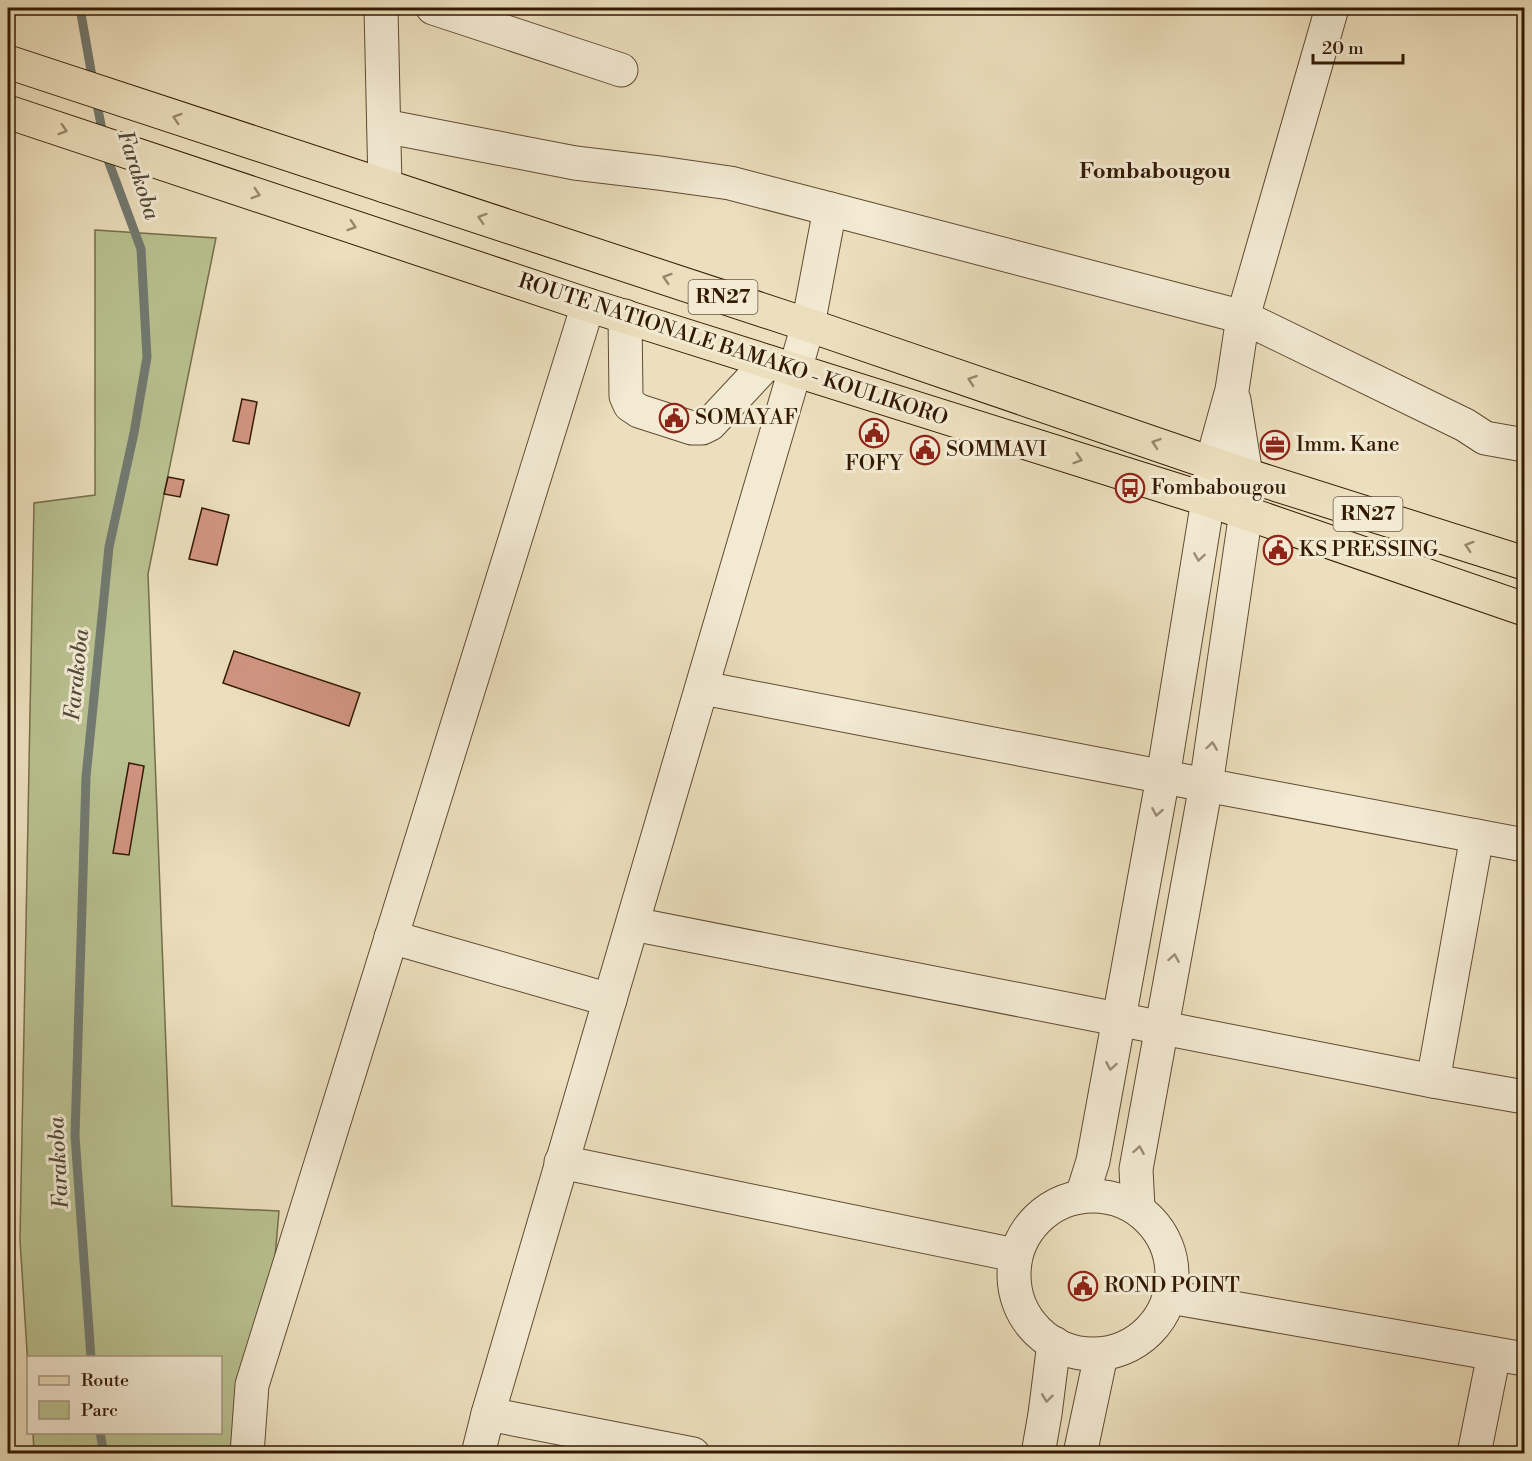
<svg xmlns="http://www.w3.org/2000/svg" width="1532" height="1461" viewBox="0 0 1532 1461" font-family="'Libre Bodoni',serif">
	<rect width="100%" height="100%" fill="#ecdfbd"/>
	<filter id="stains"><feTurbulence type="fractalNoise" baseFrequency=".00333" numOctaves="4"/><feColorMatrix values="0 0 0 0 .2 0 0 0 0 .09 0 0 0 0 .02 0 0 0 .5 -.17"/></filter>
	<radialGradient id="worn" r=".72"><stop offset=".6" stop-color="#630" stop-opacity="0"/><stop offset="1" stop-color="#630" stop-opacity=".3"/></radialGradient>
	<path fill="#b9c190" stroke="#766e4a" stroke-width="1.5" d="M95 230 216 238 148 574 172 1206 279 1211 258 1453H34L33 1433 220 1432V1358H28V1367L20 1240 34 503 95 495Z"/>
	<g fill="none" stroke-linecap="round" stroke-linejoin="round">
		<g stroke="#727a71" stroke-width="9">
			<path d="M80 8 93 82"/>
			<path d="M96 99 103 135"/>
			<path d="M91 1358 75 1136 86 777 109 547 134 433 147 357 141 249 108 160 106 152"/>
			<path d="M100 1432 104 1454"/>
		</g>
	</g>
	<g fill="#d19581" stroke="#331a03" stroke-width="1.5">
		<path d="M242 399 257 402 249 444 233 441Z"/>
		<path d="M168 477 184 480 180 497 164 494Z"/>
		<path d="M202 508 229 515 217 565 189 559Z"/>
		<path d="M234 651 360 693 349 726 223 683Z"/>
		<path d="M129 763 144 766 129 855 113 853Z"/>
	</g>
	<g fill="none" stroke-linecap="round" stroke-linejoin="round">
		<g stroke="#614b32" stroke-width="35">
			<g id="minor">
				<path d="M381 8 385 186"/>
				<path d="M433 8 621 70"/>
				<path d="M384 126 575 163 659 173 730 183 830 209"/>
				<path d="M625 316 626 396 630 405 639 411 692 428H702L710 424 768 362"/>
				<path d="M703 688 1206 785 1524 845"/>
				<path d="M633 924 1433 1081 1524 1097"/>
				<path d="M391 937 610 1000"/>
				<path d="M1433 1081 1477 836"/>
				<path d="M561 1162 1015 1255"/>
				<circle cx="1093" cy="1275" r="79"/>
				<path d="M1082 1196 1093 1161 1163 777 1208 500 1212 462 1232 390 1243 317 1332 8"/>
				<path d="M1138 1208 1136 1169 1206 785 1246 512V475L1234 400"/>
				<path d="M1170 1297 1524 1359"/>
				<path d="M488 1414 693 1454"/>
				<path d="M247 1454 252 1385 588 305"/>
				<path d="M478 1454 488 1414C589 1066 694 719 795 370L808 325 830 209 1243 317 1465 425 1485 438 1524 445"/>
				<path d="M1038 1454 1045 1414 1054 1343"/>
				<path d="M1080 1454 1101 1355"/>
				<path d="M1474 1454 1494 1354"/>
			</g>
		</g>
		<g stroke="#331a03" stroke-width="35">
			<g id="major">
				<path d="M8 62 808 325 1246 475 1524 563"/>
				<path d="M8 112 588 305 1208 500 1524 609"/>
			</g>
		</g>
		<use href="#minor" stroke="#f3ead4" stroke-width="33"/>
		<use href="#major" stroke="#ecdfbd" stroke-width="33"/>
	</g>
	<defs><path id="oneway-chevron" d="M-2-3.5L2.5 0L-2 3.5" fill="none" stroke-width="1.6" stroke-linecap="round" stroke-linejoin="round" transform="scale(1.5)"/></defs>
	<g stroke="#998669">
		<use href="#oneway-chevron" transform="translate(177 118) rotate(-162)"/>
		<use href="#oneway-chevron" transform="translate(63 130) rotate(18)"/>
		<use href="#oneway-chevron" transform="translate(256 194) rotate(18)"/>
		<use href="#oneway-chevron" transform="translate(482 218) rotate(-162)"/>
		<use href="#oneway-chevron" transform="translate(352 226) rotate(18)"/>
		<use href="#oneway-chevron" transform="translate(667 278) rotate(-162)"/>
		<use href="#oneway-chevron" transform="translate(972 380) rotate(-161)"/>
		<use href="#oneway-chevron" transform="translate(1156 443) rotate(-161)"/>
		<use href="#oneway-chevron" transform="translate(1078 459) rotate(17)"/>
		<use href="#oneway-chevron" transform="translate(1469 546) rotate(-162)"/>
	</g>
	<g stroke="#9d8c76">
		<use href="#oneway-chevron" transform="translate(1199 557) rotate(99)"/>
		<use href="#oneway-chevron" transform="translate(1212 746) rotate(-82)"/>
		<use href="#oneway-chevron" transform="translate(1157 812) rotate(100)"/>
		<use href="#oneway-chevron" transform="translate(1174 958) rotate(-80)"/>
		<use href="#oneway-chevron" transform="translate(1111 1066) rotate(100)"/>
		<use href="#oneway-chevron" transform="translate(1139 1150) rotate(-80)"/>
		<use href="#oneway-chevron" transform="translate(1047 1398) rotate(97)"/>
	</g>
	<defs>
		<g id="civic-ring" transform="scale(1.5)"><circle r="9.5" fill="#f3ead4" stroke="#8f2418" stroke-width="1.5"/><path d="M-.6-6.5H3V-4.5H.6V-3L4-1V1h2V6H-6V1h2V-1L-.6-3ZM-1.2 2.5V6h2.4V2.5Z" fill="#8f2418"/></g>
		<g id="office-ring" transform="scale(1.5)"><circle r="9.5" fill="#f3ead4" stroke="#8f2418" stroke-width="1.5"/><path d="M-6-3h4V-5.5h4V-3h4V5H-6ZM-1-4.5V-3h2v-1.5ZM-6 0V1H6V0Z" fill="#8f2418"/></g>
		<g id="bus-ring" transform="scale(1.5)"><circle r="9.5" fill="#f3ead4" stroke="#8f2418" stroke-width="1.5"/><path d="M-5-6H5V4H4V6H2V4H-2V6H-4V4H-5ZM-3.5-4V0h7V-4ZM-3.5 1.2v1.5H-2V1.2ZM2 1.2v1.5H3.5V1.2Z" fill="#8f2418"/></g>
	</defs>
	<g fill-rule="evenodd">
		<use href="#civic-ring" x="674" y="418"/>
		<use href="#civic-ring" x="874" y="433"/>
		<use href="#office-ring" x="1275" y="445"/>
		<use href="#civic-ring" x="925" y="450"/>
		<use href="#bus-ring" x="1130" y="488"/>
		<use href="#civic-ring" x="1278" y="550"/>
		<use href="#civic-ring" x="1083" y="1286"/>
	</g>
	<g text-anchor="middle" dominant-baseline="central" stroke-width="6" stroke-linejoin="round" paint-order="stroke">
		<g fill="#f3ead4" stroke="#6d5842" stroke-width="1.5">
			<rect x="688.5" y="280" width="69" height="34" rx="4.5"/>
			<rect x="1333.5" y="497" width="69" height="34" rx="4.5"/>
		</g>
		<g font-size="20" font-weight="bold" fill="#331a03">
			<text x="723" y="297">RN27</text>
			<text x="1368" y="514">RN27</text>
		</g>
		<g font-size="21" fill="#331a03" stroke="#f3ead4">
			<text transform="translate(733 350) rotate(18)">ROUTE NATIONALE BAMAKO - KOULIKORO</text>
		</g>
		<g font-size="21" fill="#331a03" stroke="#f3ead4" text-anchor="start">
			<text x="695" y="418">SOMAYAF</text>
			<text x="1296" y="445">Imm. Kane</text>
			<text x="946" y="450">SOMMAVI</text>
			<text x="874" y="464" text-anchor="middle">FOFY</text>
			<text x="1151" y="488">Fombabougou</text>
			<text x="1299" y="550">KS PRESSING</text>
			<text x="1104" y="1286">ROND POINT</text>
		</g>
		<g font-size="22" font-weight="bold" fill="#331a03" stroke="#f3ead4">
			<text x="1155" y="171">Fombabougou</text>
		</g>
		<g font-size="22" font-style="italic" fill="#524a3a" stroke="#f3ead4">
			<text transform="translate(138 175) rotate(72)">Farakoba</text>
			<text transform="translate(77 675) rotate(-84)">Farakoba</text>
			<text transform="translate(59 1163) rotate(-93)">Farakoba</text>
		</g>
	</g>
	<rect width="1532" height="1461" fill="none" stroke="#ecdfbd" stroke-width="30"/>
	<rect x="9" y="9" width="1514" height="1443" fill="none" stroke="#331a03" stroke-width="3"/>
	<rect x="15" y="15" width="1502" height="1431" fill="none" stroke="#331a03" stroke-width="1.5"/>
	<rect x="27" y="1356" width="195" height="78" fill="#f3ead4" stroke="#a69780" stroke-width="1.5"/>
	<rect x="39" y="1376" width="30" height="9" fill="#ecdfbd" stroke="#a69780" stroke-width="1.5"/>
	<text x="81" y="1386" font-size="18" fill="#331a03">Route</text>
	<rect x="39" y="1401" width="30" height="18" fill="#b9c190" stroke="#a69780" stroke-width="1.5"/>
	<text x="81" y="1416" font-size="18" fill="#331a03">Parc</text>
	<path d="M1313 54v9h90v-9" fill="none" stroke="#331a03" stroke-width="3"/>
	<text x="1322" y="54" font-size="18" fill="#331a03" stroke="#f3ead4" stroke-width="4.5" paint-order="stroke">20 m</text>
	<rect width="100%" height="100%" filter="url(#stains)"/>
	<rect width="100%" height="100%" fill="url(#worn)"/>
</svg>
